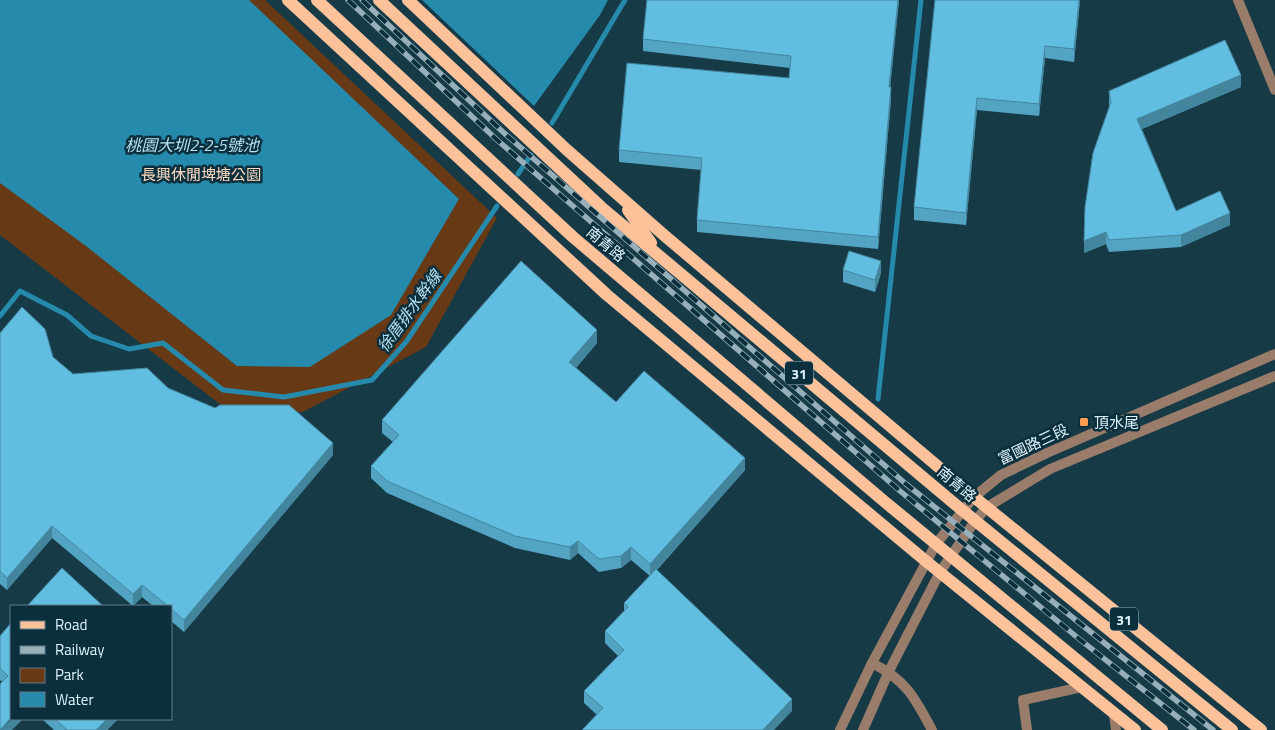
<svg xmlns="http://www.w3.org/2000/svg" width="1275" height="730" viewBox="0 0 1275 730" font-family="'Titillium Web','Noto Sans TC',sans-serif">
	<rect width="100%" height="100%" fill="#173a47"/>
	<path fill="#673914" d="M0 0H265L497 218 426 347 303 412 225 408 0 235Z"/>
	<g fill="#258aac">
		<path d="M0 0H249L459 199 391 315 310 367 237 366 86 246 0 183Z"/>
		<path d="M422 0H608L600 15 534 106Z"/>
	</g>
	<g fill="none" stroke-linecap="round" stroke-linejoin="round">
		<g stroke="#258aac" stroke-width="5">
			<path d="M552 123 625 0"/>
			<path d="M518 174 531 155"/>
			<path d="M0 316 20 291 67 315 91 336 129 349 163 343 223 390 284 397 372 380 406 342 497 206"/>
			<path d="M878 399 921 0"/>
		</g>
		<g stroke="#997c69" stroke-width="10">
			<path d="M872 663C906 680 915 698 932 730"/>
			<path d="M1114 714 1116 730"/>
			<path d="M1027 730 1023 700 1082 687"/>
		</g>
		<g stroke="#997c69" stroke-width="10">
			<path d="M1238 0 1275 90"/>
			<path d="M840 730 872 663 936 544 974 497 1001 475 1047 453 1275 354"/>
			<path d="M863 730 889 671 940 572 975 521 987 507 1050 469 1275 376"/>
		</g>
		<g stroke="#fdc29a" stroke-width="12">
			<path d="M288 0 607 295 927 562 1135 730"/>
			<path d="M317 0 573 237 885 502 1162 730"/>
			<path d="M379 0 601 207 962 510 1232 730"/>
			<path d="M408 0 567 150 665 236 974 497 1261 730"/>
			<path d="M628 210 651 243"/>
		</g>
		<g stroke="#96afb9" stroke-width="5.5">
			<g id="rail">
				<path d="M348 0 496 139 900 491 1078 638 1194 730"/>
				<path d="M362 0 503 132 906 484 1213 730"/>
			</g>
		</g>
		<use href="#rail" stroke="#0b2f3c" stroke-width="4" stroke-dasharray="11" stroke-linecap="butt"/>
	</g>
	<g fill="#53a3c2">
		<path d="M647 0H899L890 87 891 99 878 249 697 232V220L701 170 619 162V150L789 78 790 68 643 51V39Z"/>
		<path d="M935 0H1080L1074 62 1045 58 1039 116 977 110 966 225 914 220V207Z"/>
		<path d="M1241 87 1142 129 1176 211 1230 225 1181 247 1109 252 1106 244 1084 253 1109 107V91Z"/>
		<path d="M843 270 881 273 875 292 843 282Z"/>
		<path d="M0 333 53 357 73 374 215 408 333 455 184 632 171 621V606H153L142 597 133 606 52 538 7 590 0 584Z"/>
		<path d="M597 343 576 368 616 402 745 470 657 570 792 711 596 714 584 703V691L618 656 605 643V631L624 611V603L650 576 631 560 621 568 599 572 578 553 570 560 515 548 387 493 371 478V466L393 442 382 433V420Z"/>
		<path d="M11 623 12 730 2 682 0 680V636Z"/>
		<path d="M42 719H118L107 730H54Z"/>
	</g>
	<g fill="#44859e">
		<path d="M898 0H899L889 99V87Z"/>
		<path d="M1079 0H1080L1074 62V49Z"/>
		<path d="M1045 46V58L1039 116V104Z"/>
		<path d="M1241 75V87L1137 131V119Z"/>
		<path d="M891 87V99L878 249V237Z"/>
		<path d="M977 98V110L966 225V213Z"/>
		<path d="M1230 213V225L1181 247V235Z"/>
		<path d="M1106 232V244L1084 253V241Z"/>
		<path d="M881 261V273L875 292V280Z"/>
		<path d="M597 330V343L569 375V362Z"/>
		<path d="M333 443V455L184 632V620Z"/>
		<path d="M745 458V470L650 577V564Z"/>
		<path d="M52 526V538L7 590V578Z"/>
		<path d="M578 541V553L570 560V547Z"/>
		<path d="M631 547V560L621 568V556Z"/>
		<path d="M142 585V597L133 606V594Z"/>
		<path d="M792 699V711L774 730H763Z"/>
		<path d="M11 719H23L12 730H0Z"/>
		<path d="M107 719H118L107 730H96Z"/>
	</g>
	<g fill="#61bee1" stroke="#44859e">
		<path d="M647 0H898L889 87H891L878 237 697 220 702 158 619 150 627 63 789 78 791 56 643 39Z"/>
		<path d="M935 0H1079L1074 49 1045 46 1039 104 977 98 966 213 914 207Z"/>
		<path d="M1225 40 1241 75 1137 119 1176 211 1220 191 1230 213 1181 235 1109 240 1106 232 1084 241 1085 207 1093 153 1111 102 1109 91Z"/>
		<path d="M849 251 881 261 875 280 843 270Z"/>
		<path d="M521 261 597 330 569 362 616 402 644 371 745 458 650 564 631 547 621 556 599 559 578 541 570 547 515 536 387 481 371 466 399 435 382 420Z"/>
		<path d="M22 307 45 329 53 357 73 374 147 368 168 388 215 408 220 405H289L333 443 184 620 171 609V606H168L142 585 133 594 52 526 7 578 0 571V333Z"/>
		<path d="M62 568 103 606H27Z"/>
		<path d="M656 569 792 699 763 730H582L603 708 584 691 624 650 605 631 628 607 624 603Z"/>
		<path d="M11 623V718L0 730V684L8 676 0 668V636Z"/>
		<path d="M55 719H107L96 730H67Z"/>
	</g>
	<rect fill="#fd9d54" stroke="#0b2f3c" stroke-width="2" x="1079" y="417" width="10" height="10" rx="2.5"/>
	<g text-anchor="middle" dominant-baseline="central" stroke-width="5" stroke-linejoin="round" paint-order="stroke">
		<g fill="#0b2f3c" stroke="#9fb8c1" stroke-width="1">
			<rect x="785" y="361.5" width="28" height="23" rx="4"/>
			<rect x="1110" y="607.5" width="28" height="23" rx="4"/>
		</g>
		<g font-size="14" font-weight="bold" fill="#dff2fa">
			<text x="799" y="373">31</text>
			<text x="1124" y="619">31</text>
		</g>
		<g font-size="15" fill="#fed9c0" stroke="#0b2f3c">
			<text x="201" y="174">長興休閒埤塘公園</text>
		</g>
		<g font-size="15" fill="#dff2fa" stroke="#0b2f3c">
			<text transform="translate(606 244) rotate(40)">南青路</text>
			<text transform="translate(1033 444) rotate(-25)">富國路三段</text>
			<text transform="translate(957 484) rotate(40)">南青路</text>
		</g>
		<g font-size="15" fill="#dff2fa" stroke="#0b2f3c" text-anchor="start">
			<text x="1094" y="422">頂水尾</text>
		</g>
		<g font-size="16" font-style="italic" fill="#b4e1f3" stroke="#0b2f3c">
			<text x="192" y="145">桃園大圳2-2-5號池</text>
			<text transform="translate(409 311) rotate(-54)">徐厝排水幹線</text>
		</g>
	</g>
	<rect x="10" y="605" width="162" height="115" fill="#0b2f3c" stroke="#607d88"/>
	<rect x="20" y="621" width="25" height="8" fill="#fdc29a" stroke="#607d88"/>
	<text x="55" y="630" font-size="15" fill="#dff2fa">Road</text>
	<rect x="20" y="646" width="25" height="8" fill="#96afb9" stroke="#607d88"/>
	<text x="55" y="655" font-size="15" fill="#dff2fa">Railway</text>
	<rect x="20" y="668" width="25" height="15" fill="#673914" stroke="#607d88"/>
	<text x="55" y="680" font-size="15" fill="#dff2fa">Park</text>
	<rect x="20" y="692" width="25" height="15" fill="#258aac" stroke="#607d88"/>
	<text x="55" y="705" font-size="15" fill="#dff2fa">Water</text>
</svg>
